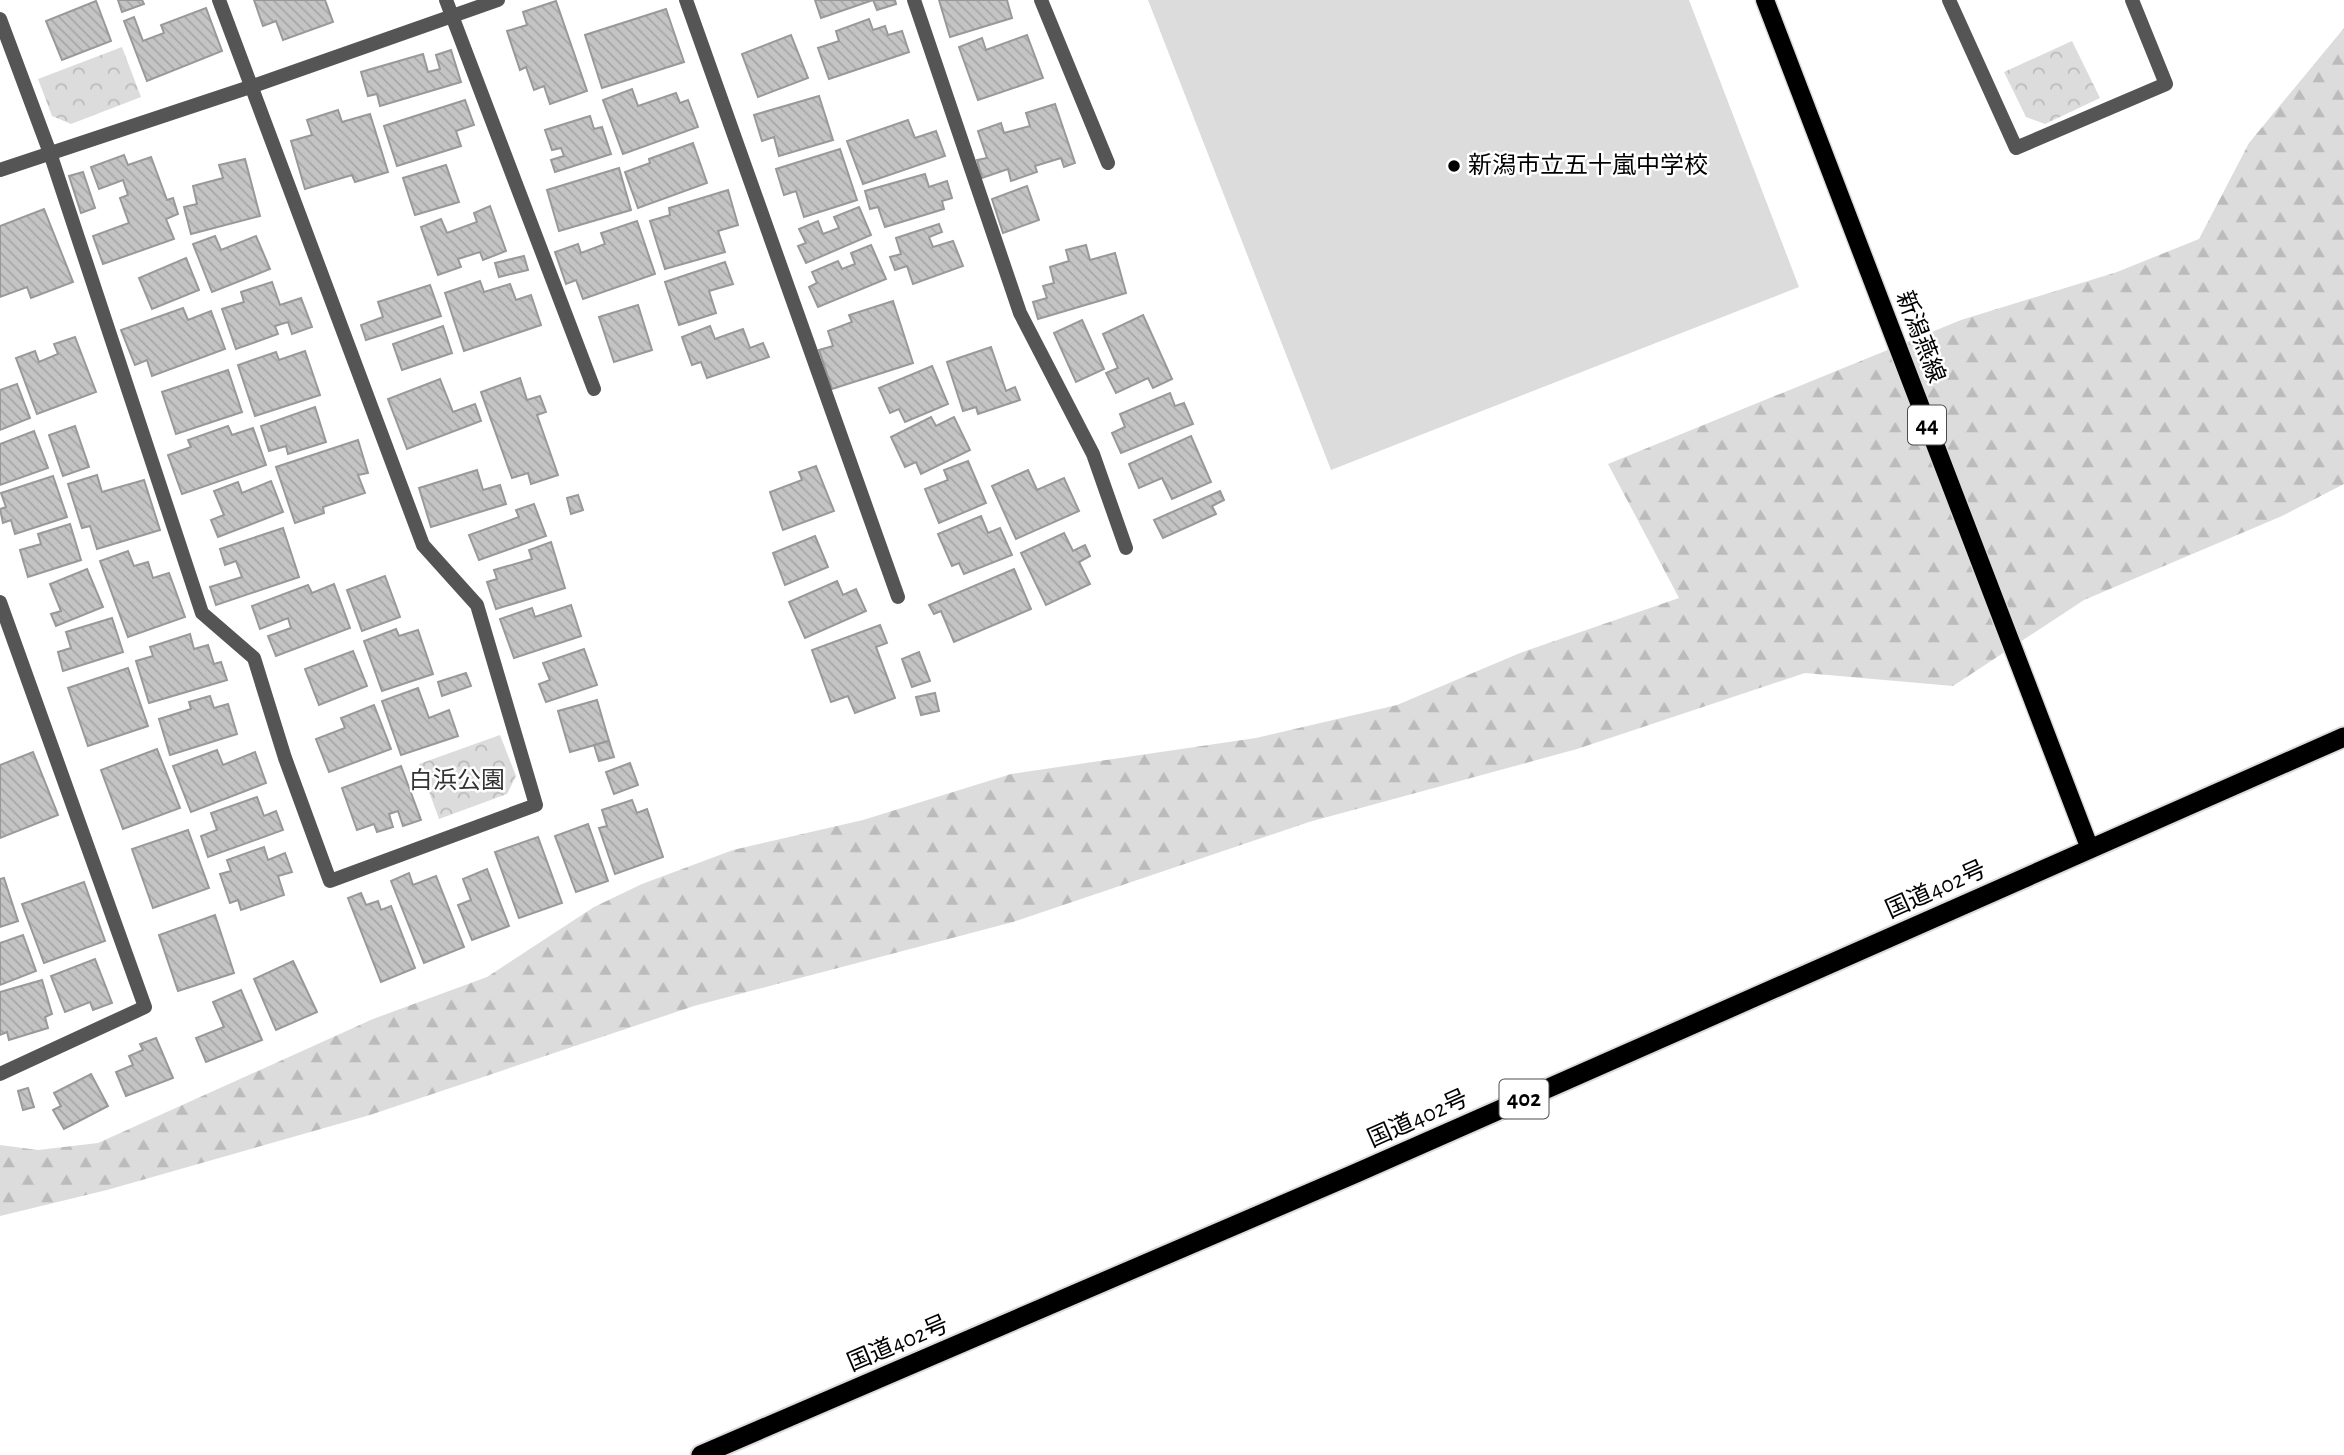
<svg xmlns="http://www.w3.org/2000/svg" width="2344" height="1455" viewBox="0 0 2344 1455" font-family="'Alegreya Sans','Noto Sans JP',sans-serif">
	<defs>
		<pattern id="forest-firs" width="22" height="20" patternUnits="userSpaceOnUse" patternTransform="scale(1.75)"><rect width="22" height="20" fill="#dcdcdc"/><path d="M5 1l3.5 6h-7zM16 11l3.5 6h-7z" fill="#bbb"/></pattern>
		<pattern id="park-crowns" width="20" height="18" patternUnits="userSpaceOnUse" patternTransform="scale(1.75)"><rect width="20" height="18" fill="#dcdcdc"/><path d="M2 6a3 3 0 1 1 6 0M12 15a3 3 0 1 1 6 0" fill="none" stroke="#bbb"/></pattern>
		<pattern id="building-back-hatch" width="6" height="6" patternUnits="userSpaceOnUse" patternTransform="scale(1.75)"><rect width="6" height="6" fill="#c4c4c4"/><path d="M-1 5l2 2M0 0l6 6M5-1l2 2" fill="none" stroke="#a7a7a7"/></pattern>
	</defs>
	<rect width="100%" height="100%" fill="#fff"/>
	<path fill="url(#forest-firs)" d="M2344 28V484L2282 516 2084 600 1953 686 1805 673 1577 749 1309 822 1013 922 694 1006 370 1115 107 1190 0 1216V1145L38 1150 98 1143 373 1019 487 977 594 907 642 884 733 850 863 820 1011 774 1256 738 1397 705 1520 653 1679 598 1608 464 1961 320 2117 272 2199 239 2249 143Z"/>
	<g fill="url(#park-crowns)">
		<path d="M2072 41 2100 98 2045 124 2026 117 2004 72Z"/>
		<path d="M122 47 141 97 71 124 52 116 38 79Z"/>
		<path d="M500 735 516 776 507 794 439 819 419 764Z"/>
	</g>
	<path fill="#dcdcdc" d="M1148 0H1689L1799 287 1331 470Z"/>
	<g fill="url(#building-back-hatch)" stroke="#999" stroke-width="2">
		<path d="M118 0H142L144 4 122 12Z"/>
		<path d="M254 0H325L333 22 283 40 276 21 263 26Z"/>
		<path d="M815 0H895L896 4 877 10 873 0 821 18Z"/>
		<path d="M939 0H1007L1012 18 950 37Z"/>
		<path d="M96 1 111 41 62 60 46 21Z"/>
		<path d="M556 1 587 91 550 104 544 86 534 90 526 67 520 70 507 31 527 25 523 12Z"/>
		<path d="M206 8 222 51 147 81 124 21 134 17 143 41 164 33 161 25Z"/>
		<path d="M666 9 684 62 602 88 585 35Z"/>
		<path d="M869 19 873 30 885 26 888 35 902 31 909 52 829 79 818 48 839 41 836 31Z"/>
		<path d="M791 35 808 78 758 97 742 54Z"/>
		<path d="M1027 35 1043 78 978 100 959 47 982 38 986 50Z"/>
		<path d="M451 50 461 82 380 106 377 94 368 96 361 72 423 54 428 72 440 69 436 55Z"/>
		<path d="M632 89 638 106 676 93 680 103 688 100 698 127 623 154 603 100Z"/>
		<path d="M819 96 833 140 779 156 774 137 762 141 754 115Z"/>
		<path d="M465 100 474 125 456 131 461 146 397 166 384 126Z"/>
		<path d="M1055 104 1075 163 1064 167 1061 158 1035 166 1037 172 1011 181 1008 169 982 178 977 160 987 158 978 131 1001 123 1004 133 1030 126 1026 113Z"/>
		<path d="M338 110 342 122 370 114 388 172 355 182 352 175 305 189 291 141 312 135 307 120Z"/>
		<path d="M590 116 594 129 602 127 611 154 555 172 551 160 564 156 561 148 552 150 545 130Z"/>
		<path d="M908 120 915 138 936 131 945 156 863 184 847 141Z"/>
		<path d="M693 143 707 183 638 208 625 172 650 163 649 159Z"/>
		<path d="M840 149 857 200 804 217 796 191 784 195 776 169Z"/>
		<path d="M124 155 128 165 151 157 167 200 173 198 178 214 166 219 174 239 103 264 93 236 129 223 120 198 128 195 123 180 99 189 91 167Z"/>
		<path d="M245 159 260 216 191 234 184 207 197 204 193 186 223 178 219 165Z"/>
		<path d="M446 165 459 202 415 215 403 178Z"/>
		<path d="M619 168 631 210 559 231 547 190Z"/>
		<path d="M83 172 95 208 81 213 69 176Z"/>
		<path d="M925 174 929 187 947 181 952 198 942 201 944 209 885 227 878 207 870 209 865 191Z"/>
		<path d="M1027 186 1039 220 1003 233 992 199Z"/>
		<path d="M728 190 738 225 718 231 725 252 665 269 650 221 670 215 669 208Z"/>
		<path d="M490 206 506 251 483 260 480 252 458 259 461 267 438 275 421 227 441 219 447 233 477 222 474 213Z"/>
		<path d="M859 207 871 235 806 263 798 246 806 243 799 229 818 221 823 234 839 228 834 217Z"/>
		<path d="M44 209 73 282 31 298 27 287 0 297V226Z"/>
		<path d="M637 221 655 274 583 299 576 280 566 284 555 252 578 244 581 253 605 244 601 233Z"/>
		<path d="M939 224 942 232 929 237 933 247 953 241 963 266 913 284 907 266 895 270 890 257 901 254 896 238Z"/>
		<path d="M215 236 221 250 256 236 270 269 212 292 193 244Z"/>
		<path d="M871 245 886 279 818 307 809 287 817 283 812 272 838 261 842 269 855 264 851 253Z"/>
		<path d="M1086 245 1090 260 1115 253 1126 293 1038 319 1033 302 1047 298 1043 286 1054 283 1050 267 1069 261 1066 250Z"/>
		<path d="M524 256 528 270 499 277 495 263Z"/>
		<path d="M186 258 199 290 152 309 139 278Z"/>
		<path d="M725 262 733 284 709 291 716 313 679 325 665 282Z"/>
		<path d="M480 281 484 292 510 284 516 300 531 295 541 325 464 351 445 293Z"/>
		<path d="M272 282 280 305 301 298 312 327 292 334 288 322 275 326 278 334 236 349 222 309 244 302 241 292Z"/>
		<path d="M430 285 441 316 366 340 361 325 383 317 378 302Z"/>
		<path d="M893 301 913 363 832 389 819 350 833 346 828 331 852 322 849 315Z"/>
		<path d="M638 305 652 350 614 362 599 317Z"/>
		<path d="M183 308 188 320 211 311 225 349 152 376 147 360 135 365 121 330Z"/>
		<path d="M1143 315 1172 379 1153 388 1148 378 1116 393 1106 373 1118 368 1103 334Z"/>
		<path d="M1082 320 1104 369 1076 382 1054 333Z"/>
		<path d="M443 326 452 353 402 370 393 344Z"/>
		<path d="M710 326 715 339 743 329 750 348 763 343 769 357 707 378 701 362 692 365 682 337Z"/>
		<path d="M75 337 96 392 37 414 16 358 35 351 39 362 58 354 54 344Z"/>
		<path d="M991 347 1006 391 1015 387 1020 400 978 414 976 407 963 411 947 362Z"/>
		<path d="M305 351 320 395 255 416 238 365 276 352 279 360Z"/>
		<path d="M932 366 948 404 905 422 899 409 890 413 879 388Z"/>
		<path d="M228 370 242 412 176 434 162 392Z"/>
		<path d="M520 378 527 400 540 396 546 412 537 415 558 475 531 484 528 473 512 478 481 392Z"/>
		<path d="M440 379 453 412 475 404 481 421 407 449 388 399Z"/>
		<path d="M17 384 30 418 0 430V390Z"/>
		<path d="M1170 393 1175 406 1184 403 1193 424 1121 453 1112 433 1125 427 1120 414Z"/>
		<path d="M315 407 326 442 288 454 286 446 269 451 261 426Z"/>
		<path d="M931 417 936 426 954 417 970 450 921 474 916 462 905 467 891 437Z"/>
		<path d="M75 426 89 467 63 476 49 435Z"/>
		<path d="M228 426 232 435 253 428 266 465 182 494 168 455 191 447 188 440Z"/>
		<path d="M34 431 48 468 0 485V444Z"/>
		<path d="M1191 436 1211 482 1172 499 1162 478 1139 488 1129 464Z"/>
		<path d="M358 440 368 473 358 475 365 493 323 507 324 513 295 523 276 467Z"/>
		<path d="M968 461 986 503 939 523 925 489 948 480 944 470Z"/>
		<path d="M816 466 834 511 783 530 770 492 802 480 799 472Z"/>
		<path d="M477 470 483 490 500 485 506 504 431 527 419 488Z"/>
		<path d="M1028 470 1037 490 1064 478 1079 511 1016 539 992 486Z"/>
		<path d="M97 475 102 492 144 480 160 530 97 549 90 526 82 528 68 484Z"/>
		<path d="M53 476 67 517 15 534 11 520 3 523 0 509 6 507 1 493Z"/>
		<path d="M271 481 283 512 218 537 211 520 224 515 214 491 238 482 242 493Z"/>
		<path d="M1220 491 1224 500 1212 506 1216 514 1163 538 1154 520Z"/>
		<path d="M578 495 583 510 571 514 567 498Z"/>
		<path d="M534 504 546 536 479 560 469 535 519 517 516 510Z"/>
		<path d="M981 516 988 533 1000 528 1012 555 964 574 959 563 952 566 938 534Z"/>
		<path d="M70 524 81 560 28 577 20 550 41 544 38 534Z"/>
		<path d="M283 528 299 577 216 605 210 587 242 577 236 561 225 565 220 549Z"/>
		<path d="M1064 533 1073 551 1085 545 1090 556 1079 562 1090 584 1046 605 1021 553Z"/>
		<path d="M815 536 828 567 785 585 773 553Z"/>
		<path d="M551 542 565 588 496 609 487 582 497 579 494 570 532 559 529 550Z"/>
		<path d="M128 551 134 566 148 562 153 578 169 573 185 617 128 637 100 561Z"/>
		<path d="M87 569 103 607 56 626 51 614 61 611 50 584Z"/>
		<path d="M1014 569 1031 609 954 642 941 611 934 614 929 605Z"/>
		<path d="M385 576 400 617 362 631 347 590Z"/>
		<path d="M837 581 843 595 856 589 866 611 805 638 789 602Z"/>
		<path d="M334 584 350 628 276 656 268 636 291 628 288 618 260 629 252 606 308 585 312 593Z"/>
		<path d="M571 605 581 636 514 658 500 619 532 608 535 617Z"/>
		<path d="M112 618 123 652 63 671 58 652 71 648 66 632Z"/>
		<path d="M880 625 887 643 876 647 895 698 855 713 848 696 831 702 812 650Z"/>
		<path d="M396 629 399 636 418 630 433 674 382 691 364 641Z"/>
		<path d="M190 634 194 649 208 645 214 664 221 662 227 680 149 703 136 661 153 656 150 647Z"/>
		<path d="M584 649 597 685 546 702 539 684 550 680 543 663Z"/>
		<path d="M353 651 367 686 319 705 305 669Z"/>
		<path d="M919 652 930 681 912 687 902 659Z"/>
		<path d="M128 668 148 726 88 746 68 688Z"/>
		<path d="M466 673 471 686 442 696 438 682Z"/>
		<path d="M418 688 429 718 449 710 458 736 401 755 382 701Z"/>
		<path d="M935 693 939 711 921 715 916 697Z"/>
		<path d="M210 696 214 708 228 704 237 734 170 755 159 719 191 709 189 702Z"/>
		<path d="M597 700 609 741 570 752 558 711Z"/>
		<path d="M374 705 391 749 329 772 316 739 345 728 341 718Z"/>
		<path d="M609 741 614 757 599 761 594 745Z"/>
		<path d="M157 749 180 808 123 829 101 770Z"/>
		<path d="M217 750 223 765 255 752 266 783 191 812 173 766Z"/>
		<path d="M33 752 58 815 0 838V765Z"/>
		<path d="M630 763 638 785 614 794 606 772Z"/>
		<path d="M401 766 421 820 403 826 398 811 389 814 393 827 377 832 374 824 357 830 342 788Z"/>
		<path d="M257 797 264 816 276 811 283 830 208 857 201 836 217 830 211 813Z"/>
		<path d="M632 800 637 813 647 809 663 857 615 874 599 828 607 826 602 810Z"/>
		<path d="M588 824 608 881 576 892 555 836Z"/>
		<path d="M188 830 209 888 153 908 132 849Z"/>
		<path d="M538 837 562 903 519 918 495 852Z"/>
		<path d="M264 847 268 860 285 853 292 872 278 876 284 895 241 910 238 900 230 903 220 874 231 871 227 860Z"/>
		<path d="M487 869 509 926 472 940 458 905 471 900 463 879Z"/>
		<path d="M409 873 413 885 436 876 464 947 424 963 391 881Z"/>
		<path d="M4 878 18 921 0 927V879Z"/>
		<path d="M84 882 105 941 44 963 22 904Z"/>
		<path d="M361 893 366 905 378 901 381 910 391 906 415 968 381 982 348 898Z"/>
		<path d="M215 915 234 973 178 991 159 935Z"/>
		<path d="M23 935 36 971 0 985V943Z"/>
		<path d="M95 959 112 1003 93 1010 90 1002 65 1012 51 976Z"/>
		<path d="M293 961 317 1012 276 1030 254 979Z"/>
		<path d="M42 980 52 1014 45 1017 48 1028 9 1040 7 1032 0 1035V992Z"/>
		<path d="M241 990 262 1040 206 1062 196 1038 224 1027 213 1002Z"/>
		<path d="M156 1038 173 1078 126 1096 116 1072 133 1065 129 1056 143 1050 140 1044Z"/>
		<path d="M91 1074 108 1106 64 1129 53 1110 61 1106 54 1093Z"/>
		<path d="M28 1088 34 1107 23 1110 18 1091Z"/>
	</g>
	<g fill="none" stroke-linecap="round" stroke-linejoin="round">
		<g stroke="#dbdbdb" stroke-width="21">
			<path id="primary" d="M1765 0 2090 849"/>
		</g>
		<g stroke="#dbdbdb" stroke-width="23">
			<path id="trunk" d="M701 1455 1354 1174 2344 737"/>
		</g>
		<g stroke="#555" stroke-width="14">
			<path d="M446 0 594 389"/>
			<path d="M686 0 898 597"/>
			<path d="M914 0 1020 313 1093 454 1126 548"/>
			<path d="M1041 0 1108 163"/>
			<path d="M1949 0 2016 148 2166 84 2132 0"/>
			<path d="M0 19 50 153 202 613 254 658 285 758 330 881 536 805 477 605 423 545 219 0"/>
			<path d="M0 170 253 86 498 0"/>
			<path d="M0 602 145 1007 0 1074"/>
		</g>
		<use href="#primary" stroke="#000" stroke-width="18"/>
		<use href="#trunk" stroke="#000" stroke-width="19"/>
	</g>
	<circle fill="#000" stroke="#fff" stroke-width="2.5" cx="1454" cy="166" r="7"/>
	<g text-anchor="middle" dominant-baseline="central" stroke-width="5" stroke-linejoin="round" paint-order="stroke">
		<g fill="#fff" stroke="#4c4c4c" stroke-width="2">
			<rect x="1908" y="405.5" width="38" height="39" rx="5"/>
			<rect x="1499.5" y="1079.5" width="49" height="39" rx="5"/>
		</g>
		<g font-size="23" font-weight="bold" fill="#000">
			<text x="1927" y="425">44</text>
			<text x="1524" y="1099">402</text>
		</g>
		<g font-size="24" fill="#000" stroke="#fff" text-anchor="start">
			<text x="1468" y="166">新潟市立五十嵐中学校</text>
		</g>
		<g font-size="24" fill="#000" stroke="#fff">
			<text transform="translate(1920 337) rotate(69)">新潟燕線</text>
			<text transform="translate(1936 890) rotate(-24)">国道402号</text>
			<text transform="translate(1418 1119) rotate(-24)">国道402号</text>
			<text transform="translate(898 1344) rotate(-23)">国道402号</text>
		</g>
		<g font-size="24" fill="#333" stroke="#fff">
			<text x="457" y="781">白浜公園</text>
		</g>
	</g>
</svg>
